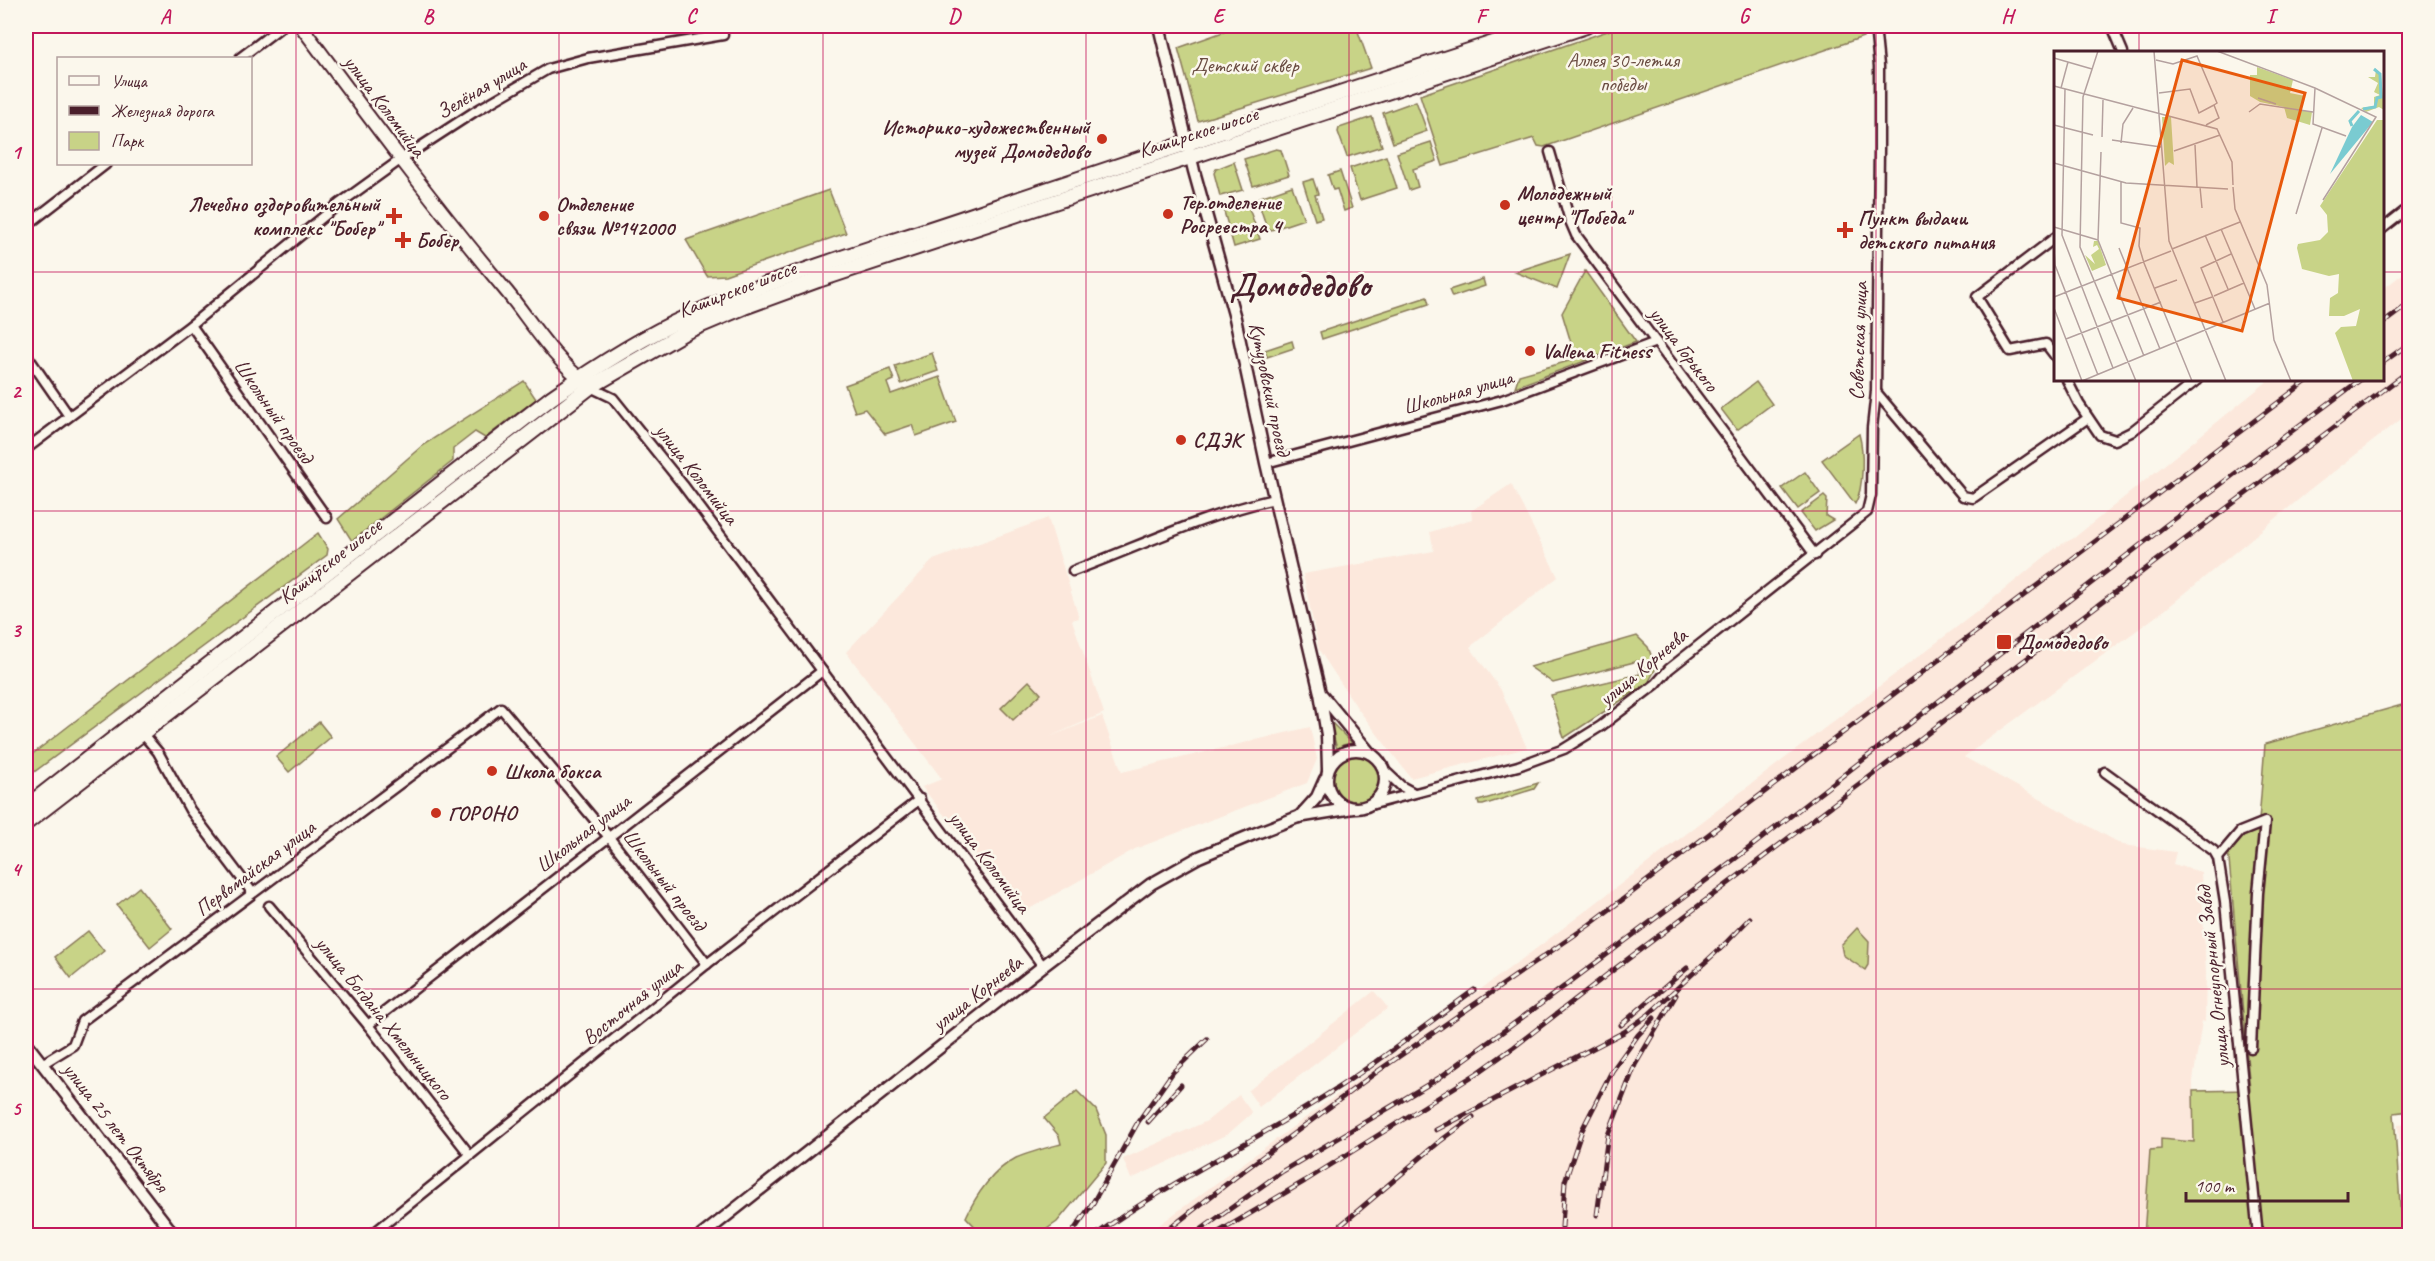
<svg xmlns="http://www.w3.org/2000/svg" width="2435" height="1261" viewBox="0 0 2435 1261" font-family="Caveat,sans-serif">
	<rect width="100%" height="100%" fill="#fbf7ec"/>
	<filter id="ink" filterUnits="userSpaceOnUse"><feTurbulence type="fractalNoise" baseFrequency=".0167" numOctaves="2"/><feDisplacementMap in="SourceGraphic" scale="12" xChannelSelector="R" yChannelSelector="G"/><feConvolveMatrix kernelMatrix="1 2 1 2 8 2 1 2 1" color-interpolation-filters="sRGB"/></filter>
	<g filter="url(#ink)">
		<g fill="#fce8dc">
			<path d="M2409 269V413L2309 491 2166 609 1964 757 2123 845 2176 852 2173 864 2201 872 2206 973 2205 1022 2202 1021 2193 1081 2194 1142 2162 1139 2161 1149 2150 1150 2144 1235 1144 1236 1537 948 1983 607 2058 546 2074 538 2269 380H2382L2383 289Z"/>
			<path d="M1511 484 1558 577 1470 647 1501 690 1527 748 1411 778 1358 709 1319 650 1303 574 1434 551 1430 532 1472 519 1471 511Z"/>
			<path d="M1048 518 1079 618 1072 620 1104 713 1049 737 1102 716 1122 772 1310 727 1317 759 1307 783 1135 849 1022 913 922 787 942 779 846 652 933 560Z"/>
			<path d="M1374 991 1388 1008 1259 1107 1248 1091Z"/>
			<path d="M1239 1095 1252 1113 1228 1134 1131 1179 1123 1159 1207 1121Z"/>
			<path d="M2409 1124 2410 1235 2406 1236 2398 1125Z"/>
		</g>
		<g fill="#c8d387" stroke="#897959" stroke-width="1.5">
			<path d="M1240 26H1356L1371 68 1198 121 1178 48Z"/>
			<path d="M1622 26H1860L1863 37 1544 147 1538 146 1534 138 1443 166 1420 95Z"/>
			<path d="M1416 101 1427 131 1393 143 1383 113Z"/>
			<path d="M1372 117 1382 146 1347 157 1338 132 1339 128Z"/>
			<path d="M1431 142 1437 161 1413 169 1418 187 1409 190 1397 153Z"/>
			<path d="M1276 149 1281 150 1289 175 1253 186 1244 159Z"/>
			<path d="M1386 156 1397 188 1360 200 1350 168Z"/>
			<path d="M1234 162 1243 190 1220 196 1214 173 1216 169Z"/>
			<path d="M1340 171 1352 208 1344 211 1337 189 1333 190 1328 175Z"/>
			<path d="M1313 179 1318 194 1315 195 1322 218 1315 220 1303 182Z"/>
			<path d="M1292 186 1304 219 1268 231 1257 198Z"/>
			<path d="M829 190 846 233 725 275 707 276 686 240Z"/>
			<path d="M1246 200 1260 239 1234 247 1223 208Z"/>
			<path d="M1570 254 1557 289 1515 272Z"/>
			<path d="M1585 271 1636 342 1515 387 1519 375 1576 359 1562 313Z"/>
			<path d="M1483 279 1485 286 1452 297 1449 290Z"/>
			<path d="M1427 297 1429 304 1322 339 1320 332Z"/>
			<path d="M1292 341 1294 348 1267 357 1265 350Z"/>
			<path d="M932 353 938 371 901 384 895 366Z"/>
			<path d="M890 369 894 380 887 383 891 394 940 377 956 422 916 436 912 425 885 434 865 409 855 412 845 385Z"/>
			<path d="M524 381 536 399 485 438 475 432 453 449V461L352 541 338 519 423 445Z"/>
			<path d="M1756 382 1772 404 1737 430 1721 409Z"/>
			<path d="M1859 434C1864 451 1864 488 1855 504L1822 460Z"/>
			<path d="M1805 472 1820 493 1798 509 1782 488Z"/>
			<path d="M1824 496 1827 499 1826 516 1833 520 1815 531 1801 513Z"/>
			<path d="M318 533 328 549 327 555 26 778V759Z"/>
			<path d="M1637 636 1648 647 1656 668 1648 683 1564 738 1551 695 1640 674 1638 661 1553 683 1530 667Z"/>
			<path d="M1029 681 1041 694 1013 720 1001 708Z"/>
			<path d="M2409 703 2410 1111 2394 1113 2402 1235 2144 1236 2150 1150 2161 1149V1139L2194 1142 2193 1091 2250 1090 2228 849 2259 821 2265 744Z"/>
			<path d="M1329 720 1352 743 1343 745 1337 749Z"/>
			<path d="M319 722 331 737 289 772 276 757Z"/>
			<circle cx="1356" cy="779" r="24"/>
			<path d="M1538 783 1534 789 1483 805H1479L1478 801Z"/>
			<path d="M139 887 172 929 150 947 117 905Z"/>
			<path d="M1857 928 1869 941 1868 965 1865 970 1843 955 1841 945Z"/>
			<path d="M88 931 104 951 71 978 55 957Z"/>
			<path d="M1077 1091 1096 1110 1106 1135V1163L1057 1222 1038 1235H983L966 1217C976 1195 993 1170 1016 1158 1030 1152 1046 1148 1061 1144L1059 1136 1044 1118Z"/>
		</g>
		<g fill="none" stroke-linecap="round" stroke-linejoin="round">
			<g stroke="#4a1f2b" stroke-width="13">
				<g id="minor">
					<path d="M2112 26 2123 52"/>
					<path d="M240 58 282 26"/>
					<path d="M1550 152 1570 221 1576 235 1815 555"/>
					<path d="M26 226 106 164"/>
					<path d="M2382 229 2410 207"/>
					<path d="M2056 237 1977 297 2010 351 2046 344 2056 357"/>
					<path d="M191 325 327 518"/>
					<path d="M26 354 69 416"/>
					<path d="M2067 380 2079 404 2100 435 2115 440 2131 432 2197 380"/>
					<path d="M590 387 613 398 683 485 1043 966"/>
					<path d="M1876 392 1963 496 1973 498 2088 418"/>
					<path d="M26 449 191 325 339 204 400 160 474 112 548 69 588 58 723 35 722 26"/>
					<path d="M1266 463 1502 400 1656 342"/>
					<path d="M1073 571C1140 546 1204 515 1274 499"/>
					<path d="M142 733 158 752 190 810 252 892"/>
					<path d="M1384 770 1401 786 1412 792"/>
					<path d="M2105 772 2214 851 2218 858 2225 902 2258 1236"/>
					<path d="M1370 805 1518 766 1564 749 1601 726 1656 684 1669 669 1867 512 1871 495 1872 428 1876 392 1879 149V66L1875 26"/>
					<path d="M2218 858 2240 832 2265 822 2258 893 2251 1048"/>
					<path d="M269 906 368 1025 470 1155"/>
					<path d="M368 1025 822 671"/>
					<path d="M42 1064 73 1045 82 1021 501 708 608 836 707 964"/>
					<path d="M370 1236 707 964 920 799"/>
				</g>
			</g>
			<g stroke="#4a1f2b" stroke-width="15">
				<g id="tertiary">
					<path d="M1159 26 1194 171 1235 318 1266 463 1320 693 1327 735 1328 769"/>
					<path d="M1322 695 1369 752"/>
					<circle cx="1356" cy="779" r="29"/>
					<path d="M1299 817 1317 797 1325 779"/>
					<path d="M26 1043 175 1236"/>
					<path d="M701 1236 1043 966 1151 884 1199 857 1254 834 1298 817 1353 808"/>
				</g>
			</g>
			<g stroke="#4a1f2b" stroke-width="16">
				<path id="secondary" d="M301 26C368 116 435 206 507 292 532 323 554 360 587 384"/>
			</g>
			<g stroke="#4a1f2b" stroke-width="18">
				<g id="primary">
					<path d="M26 807 551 398C594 368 640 338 689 316 782 274 885 245 981 212 1169 148 1358 87 1546 26"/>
					<path d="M26 823 590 387 687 331 744 307 818 280 1586 26"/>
				</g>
			</g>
			<use href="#minor" stroke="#fbf7ec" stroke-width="8"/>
			<use href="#tertiary" stroke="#fbf7ec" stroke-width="10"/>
			<use href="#secondary" stroke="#fbf7ec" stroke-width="12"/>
			<use href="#primary" stroke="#fbf7ec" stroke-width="14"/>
			<g stroke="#4a1f2b" stroke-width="5">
				<g id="rail">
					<path d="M2382 324 2410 303"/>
					<path d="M2382 363 2410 343"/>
					<path d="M1720 949 1750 918"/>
					<path d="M1621 1025 1687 968"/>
					<path d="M1368 1068 1474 990"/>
					<path d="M1148 1122 1181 1085"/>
					<path d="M1436 1130 1624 1032 1648 1015 1725 944"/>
					<path d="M1090 1208 1138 1122 1173 1072 1207 1039"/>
					<path d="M1597 1215 1608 1135 1635 1065 1676 995"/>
					<path d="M1341 1225 1439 1142 1473 1117"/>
					<path d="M1562 1227 1565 1181 1582 1130 1612 1071 1638 1035 1654 1018"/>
					<path d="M1070 1236 1094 1201"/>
					<path d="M1094 1236C1183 1172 1285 1127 1374 1063"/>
					<path d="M1160 1236 1242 1172 1378 1071 1589 925 2308 380"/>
					<path d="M1192 1236 1283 1171 1439 1078 1538 1006 1744 852 2165 526 2360 380"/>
					<path d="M1212 1236 1305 1181 1479 1072 1514 1047 1608 974 2410 370"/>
				</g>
			</g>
			<use href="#rail" stroke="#fbf7ec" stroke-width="3" stroke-dasharray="9" stroke-linecap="butt"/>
		</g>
	</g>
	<path fill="none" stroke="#c2185b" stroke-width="1.5" stroke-opacity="0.55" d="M296 26V1236M559 26V1236M823 26V1236M1086 26V1236M1349 26V1236M1612 26V1236M1876 26V1236M2139 26V52M26 272H2056M2382 272H2410M2139 380V1236M26 511H2410M26 750H2410M26 989H2410"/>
	<g fill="#c8321e" stroke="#fbf7ec" stroke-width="2">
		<circle cx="1102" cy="139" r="6"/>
		<circle cx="1505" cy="205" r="6"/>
		<circle cx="1168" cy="214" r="6"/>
		<path d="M391 207h6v6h6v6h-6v6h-6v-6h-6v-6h6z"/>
		<circle cx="544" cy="216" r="6"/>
		<path d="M1842 221h6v6h6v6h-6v6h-6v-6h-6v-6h6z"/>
		<path d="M400 231h6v6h6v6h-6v6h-6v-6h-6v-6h6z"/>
		<circle cx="1530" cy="351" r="6"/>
		<circle cx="1181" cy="440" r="6"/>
		<rect x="1996" y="634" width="16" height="16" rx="3"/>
		<circle cx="492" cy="771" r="6"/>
		<circle cx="436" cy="813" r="6"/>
	</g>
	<g text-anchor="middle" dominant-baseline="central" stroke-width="5" stroke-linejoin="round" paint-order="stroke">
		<g font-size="21" fill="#6a4c42" stroke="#fbf7ec">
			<text x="1623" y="60">Аллея 30-летия<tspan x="1623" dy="24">победы</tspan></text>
			<text x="1245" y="65">Детский сквер</text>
		</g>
		<g font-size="21" fill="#4a1f2b" stroke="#fbf7ec">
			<text transform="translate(481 88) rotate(-31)">Зелёная улица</text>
			<text transform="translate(385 106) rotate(53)">улица Коломийца</text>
			<text transform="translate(1198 132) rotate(-18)">Каширское шоссе</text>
			<text transform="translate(737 289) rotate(-21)">Каширское шоссе</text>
			<text transform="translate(1858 341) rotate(-88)">Советская улица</text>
			<text transform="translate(1684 349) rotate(53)">улица Горького</text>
			<text transform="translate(1270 389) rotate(78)">Кутузовский проезд</text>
			<text transform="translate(1458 392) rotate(-16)">Школьная улица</text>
			<text transform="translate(274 411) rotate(55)">Школьный проезд</text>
			<text transform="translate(697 474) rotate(52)">улица Коломийца</text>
			<text transform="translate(330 561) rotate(-38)">Каширское шоссе</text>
			<text transform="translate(1643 667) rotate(-40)">улица Корнеева</text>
			<text transform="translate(583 833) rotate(-38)">Школьная улица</text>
			<text transform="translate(990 862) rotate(53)">улица Коломийца</text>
			<text transform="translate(255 868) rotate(-37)">Первомайская улица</text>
			<text transform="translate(665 880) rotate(52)">Школьный проезд</text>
			<text transform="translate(2213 977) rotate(-96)">улица Огнеупорный Завод</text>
			<text transform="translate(977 993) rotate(-38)">улица Корнеева</text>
			<text transform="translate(632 1002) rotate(-39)">Восточная улица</text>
			<text transform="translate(384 1018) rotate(51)">улица Богдана Хмельницкого</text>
			<text transform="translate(116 1127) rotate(52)">улица 25 лет Октября</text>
		</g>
		<g font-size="21" font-weight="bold" fill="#4a1f2b" stroke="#fbf7ec" text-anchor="start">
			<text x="1090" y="127" text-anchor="end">Историко-художественный<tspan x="1090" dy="24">музей Домодедово</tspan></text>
			<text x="1517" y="193">Молодежный<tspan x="1517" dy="24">центр "Победа"</tspan></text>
			<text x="1180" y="202">Тер.отделение<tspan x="1180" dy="24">Росреестра 4</tspan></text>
			<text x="380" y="204" text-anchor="end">Лечебно оздоровительный<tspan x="380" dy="24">комплекс "Бобер"</tspan></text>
			<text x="556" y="204">Отделение<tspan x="556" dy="24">связи №142000</tspan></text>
			<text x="1858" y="218">Пункт выдачи<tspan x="1858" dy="24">детского питания</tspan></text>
			<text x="416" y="240">Бобер</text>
			<text x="1542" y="351">Vallena Fitness</text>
			<text x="1193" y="440">СДЭК</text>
			<text x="2018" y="642">Домодедово</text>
			<text x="504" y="771">Школа бокса</text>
			<text x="448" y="813">ГОРОНО</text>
		</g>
		<g font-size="33" font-weight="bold" fill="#4a1f2b" stroke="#fbf7ec">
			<text x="1300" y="285">Домодедово</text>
		</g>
	</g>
	<g transform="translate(2054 51)">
		<rect width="330" height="330" fill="#fbf7ec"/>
		<path d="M203 16 239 29 236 42 251 45 247 59 258 61 256 74 233 67 230 56 206 51 196 45V24H203ZM322 19 327 24 330 59 325 56 312 61 307 57 320 55V46L326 44 320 41 324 32 314 26H321ZM330 65V330H299L281 282 287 276 302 275 306 258 290 265H275L276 247 284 242 285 223 275 225 248 218 243 197 244 193 266 189 274 181 273 164 266 155 323 69H329ZM108 66H117L120 114 115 111 111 115ZM40 190H44L52 214 38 220 31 204 41 213 37 204 45 198 43 194 39 196Z" fill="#c8d387"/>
		<path d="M307 64 319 71 276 123 298 76Z" fill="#7acbd1"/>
		<path fill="none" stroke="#7acbd1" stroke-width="3" d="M309 58 321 56 323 47 327 46 326 23 320 18M298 75 296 70 305 60"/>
		<path fill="none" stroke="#b4a19f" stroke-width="1.5" d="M44 0 29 46 26 196 82 330M100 0 115 190 172 330M163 0 261 37 322 66 269 149M0 7 38 18M102 9 119 13 143 5 163 52 160 54 165 67 152 74M0 35 107 63M7 37 14 11M261 37 259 73 292 85M11 38 8 184 59 317M105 42 136 38 145 62 160 54M204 47 222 53M195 61 206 53 259 61M107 63 163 78 178 111 179 134M0 74 39 84M48 86 49 49M58 89 107 96M67 92 69 73 79 57M141 94 143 136M120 100 166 84M47 101 44 189 90 305M0 112 72 132 174 138M67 131V172L86 177 85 195 90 212 138 330M146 136 148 157M179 136 181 158 213 234 220 289 237 330M242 163 268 77M0 176 44 189M167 178 201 258M151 184 174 238M65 197 106 298M0 198 1 214 44 324M118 198 186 171M101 237 123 229M160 245 190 232M0 246 117 200M141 252 158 246M0 257 28 330M169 271 147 217 177 203M12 288 107 251M28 330 216 252"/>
		<path fill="#e8590c" fill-opacity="0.15" stroke="#e8590c" stroke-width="3" d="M128 9 251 42 188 280 64 247Z"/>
		<rect width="330" height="330" fill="none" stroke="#4a1f2b" stroke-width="3"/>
	</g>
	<rect width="2435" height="1261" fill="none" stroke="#fbf7ec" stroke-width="66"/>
	<rect x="57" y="57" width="195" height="108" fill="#fbf7ec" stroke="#b4a19f" stroke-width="1.5"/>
	<rect x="69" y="76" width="30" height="9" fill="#fbf7ec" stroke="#b4a19f" stroke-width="1.5"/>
	<text x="111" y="87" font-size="18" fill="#4a1f2b">Улица</text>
	<rect x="69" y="106" width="30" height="9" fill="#4a1f2b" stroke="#b4a19f" stroke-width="1.5"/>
	<text x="111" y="117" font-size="18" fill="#4a1f2b">Железная дорога</text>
	<rect x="69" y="132" width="30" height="18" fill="#c8d387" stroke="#b4a19f" stroke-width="1.5"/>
	<text x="111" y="147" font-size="18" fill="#4a1f2b">Парк</text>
	<path d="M2186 1192v9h162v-9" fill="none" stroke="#4a1f2b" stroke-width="3"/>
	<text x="2195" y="1192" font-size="18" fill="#4a1f2b" stroke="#fbf7ec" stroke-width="4.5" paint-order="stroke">100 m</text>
	<rect x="33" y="33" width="2369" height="1195" fill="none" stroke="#c2185b" stroke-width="2"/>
	<g font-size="20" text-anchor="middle" font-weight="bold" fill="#c2185b">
		<text x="165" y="23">A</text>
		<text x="428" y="23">B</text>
		<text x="691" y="23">C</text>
		<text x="954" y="23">D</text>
		<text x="1218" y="23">E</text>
		<text x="1481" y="23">F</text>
		<text x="1744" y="23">G</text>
		<text x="2007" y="23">H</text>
		<text x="2270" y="23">I</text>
		<text x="16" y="159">1</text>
		<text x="16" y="398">2</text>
		<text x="16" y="637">3</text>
		<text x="16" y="876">4</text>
		<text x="16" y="1115">5</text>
	</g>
</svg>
